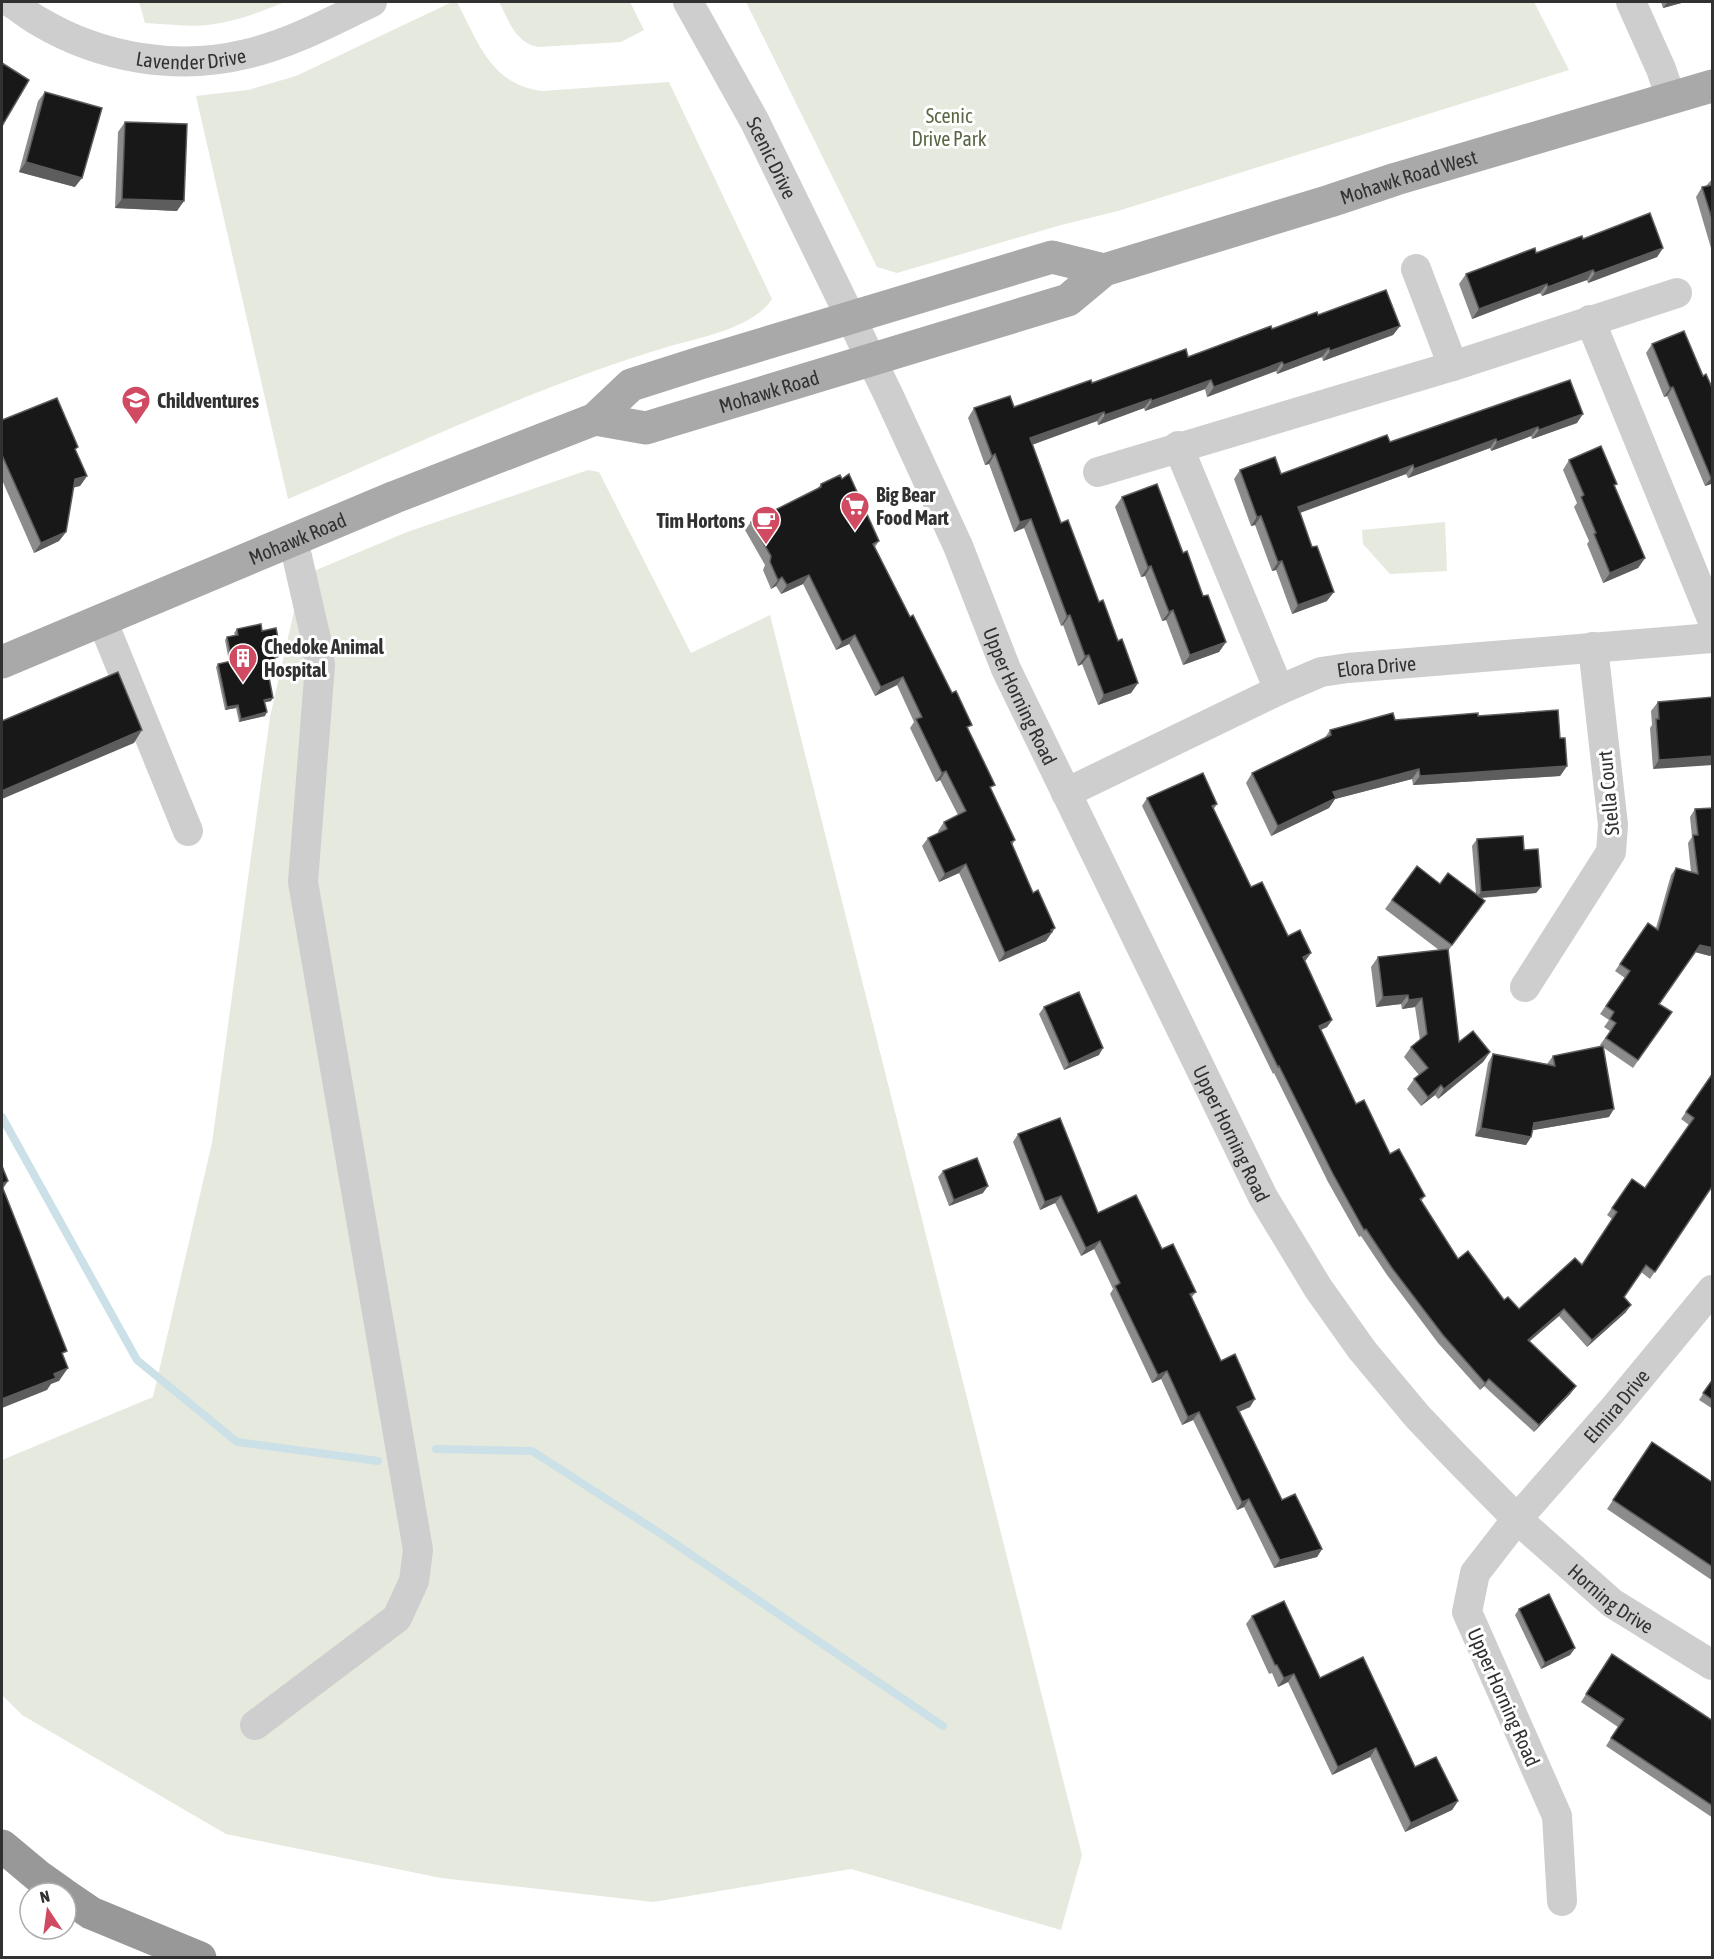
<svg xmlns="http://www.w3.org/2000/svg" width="1714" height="1959" viewBox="0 0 1714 1959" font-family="'Asap Condensed',sans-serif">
	<rect width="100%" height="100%" fill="#fff"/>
	<g fill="#e5e9de">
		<path d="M139 2H285C261 12 234 22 207 25 187 27 165 24 145 23Z"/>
		<path d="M452 2H457C478 42 491 85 542 91L669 82 772 299C752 329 700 337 667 347 537 386 413 446 288 499L196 96 248 90 296 76Z"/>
		<path d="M499 2H630L644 30 621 42 538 47C515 42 509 21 499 2Z"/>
		<path d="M746 2H1534L1569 70 1118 211 1061 225 897 273 877 267Z"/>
		<path d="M588 470 599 472 691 653 770 615 1082 1855 1061 1930 851 1869 653 1902 441 1878 226 1834 22 1715 2 1695V1460L153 1397 212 1143 270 717 302 576 407 532Z"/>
		<path d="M1445 522 1447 571 1390 574 1363 544 1362 530Z"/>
	</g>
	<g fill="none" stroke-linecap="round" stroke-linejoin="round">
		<g stroke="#cce0e7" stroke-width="8">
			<path d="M2 1117 137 1360 237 1442 378 1461"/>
			<path d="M436 1449 532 1451 658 1532 943 1726"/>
		</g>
		<g stroke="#cecece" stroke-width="30">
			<path id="s1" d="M10 2C20 8 29 16 40 22 101 58 177 71 246 54 290 44 332 21 372 2"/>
			<path id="s2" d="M688 2 755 122 888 394 958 546 1006 669 1263 1197 1318 1288 1362 1350 1417 1416 1454 1455 1517 1519 1612 1603 1712 1665"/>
			<path d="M1631 2 1661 69 1671 98"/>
			<path d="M1416 269 1453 366"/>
			<path d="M1590 320 1712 619"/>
			<path d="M1178 446 1279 690"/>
			<path d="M1098 472 1453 366 1677 293"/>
			<path d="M102 620 188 831"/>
			<path id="s3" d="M1066 793 1279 690 1321 672 1348 668 1712 638"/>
			<path d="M1525 987 1611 852 1613 825 1593 647"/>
			<path d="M255 1725 397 1618 414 1581 418 1550 303 882 320 665 316 639 293 539"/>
			<path id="s4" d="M1562 1901 1557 1816 1467 1612 1475 1573 1517 1519 1611 1412 1712 1290"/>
		</g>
		<g stroke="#a9a9a9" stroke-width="33">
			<path id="s5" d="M595 419 646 428 1068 300 1104 270 1330 201 1396 179 1712 86"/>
			<path id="s6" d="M2 662 395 497 595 419 631 385 700 363 1052 257 1104 270"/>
		</g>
		<g stroke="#989898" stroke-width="33">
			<path d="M2 1846 38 1876 62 1893"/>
			<path d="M66 1896 91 1913 200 1958"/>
		</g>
	</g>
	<g fill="#8c8c8c">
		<path d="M1661 2H1685L1663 8Z"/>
		<path d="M45 92 75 187 19 172 38 101Z"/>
		<path d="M125 122 177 211 115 208 118 132Z"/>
		<path d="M1713 178V255L1696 197 1702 187 1706 186Z"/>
		<path d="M1583 239 1663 248 1657 257 1588 283 1587 280 1542 296 1540 293 1472 319 1459 284 1466 274Z"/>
		<path d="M1318 315 1400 326 1393 335 1323 361 1322 357 1277 374 1276 371 1207 397 1205 389 1145 411 1144 408 1098 425 1097 421 1032 445 1061 523 1138 683 1131 693 1098 705 1082 664 1078 666 1063 625 1061 626 1024 528 1014 532 989 464 985 465 968 418 974 408 1014 407 1092 383 1188 357 1272 329Z"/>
		<path d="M1652 344 1703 376 1713 390V489L1711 484 1705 486 1667 396 1664 397 1646 353Z"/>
		<path d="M2 420 87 476 80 486 73 487 66 532 59 541 34 553 2 480Z"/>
		<path d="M1577 423 1532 439 1531 436 1491 451 1490 448 1408 478 1406 474 1300 513 1327 601 1292 614 1276 570 1272 571 1255 525 1251 526 1234 479 1240 470 1281 474 1390 442Z"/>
		<path d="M1569 460 1615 487 1645 558 1638 568 1603 583 1587 544 1589 541 1574 507 1577 503 1563 470Z"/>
		<path d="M821 484 879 541 875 547 968 730 991 790 1015 840 1012 845 1033 893 1055 928 1046 941 999 962 959 873 939 882 922 846 928 838 939 833 938 831 944 822 958 815 940 780 936 782 910 728 914 722 897 685 875 696 849 644 836 650 803 584 781 594 776 586 771 589 763 570 765 565 745 530 751 522 818 488Z"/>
		<path d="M1122 497 1183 553 1226 642 1219 652 1183 665 1166 620 1162 621 1145 576 1141 577 1115 507Z"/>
		<path d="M237 629 262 631 279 657 274 658V668L268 670 271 701 265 702V716L239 722 236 708 225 710 216 667 218 664 229 661 225 640 227 637 235 635 234 633Z"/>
		<path d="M1713 697 1653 769 1650 728 1652 725 1651 711 1658 702Z"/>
		<path d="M1478 716 1560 738 1567 766 1560 776 1413 785 1412 779 1335 799 1329 808 1271 836 1246 783 1252 773 1324 739 1330 730 1395 720Z"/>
		<path d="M1147 798 1217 804 1214 809 1251 887 1306 960 1305 961 1332 1020 1327 1027 1321 1030 1356 1104 1390 1154 1425 1196 1421 1201 1458 1259 1504 1300 1519 1309 1582 1265 1612 1219 1607 1215 1632 1179 1645 1188 1689 1125 1681 1119 1713 1073V1185L1650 1279 1641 1272 1624 1297 1626 1312 1587 1347 1559 1316 1529 1341 1571 1393 1534 1432 1484 1386 1480 1390 1438 1343 1387 1275 1361 1236 1359 1237 1328 1182 1274 1073 1273 1074 1142 806Z"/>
		<path d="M1713 808V953L1710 956 1695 952 1659 1004 1672 1012 1633 1068 1604 1048 1609 1117 1533 1130 1531 1137 1526 1145 1475 1136 1488 1063 1493 1054 1547 1064 1553 1056 1602 1047 1600 1045 1610 1031 1604 1027 1609 1020 1600 1014 1625 978 1615 971 1648 923 1656 928 1671 875 1676 868 1691 872 1688 843 1692 837 1690 817 1695 809Z"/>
		<path d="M1477 839 1524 850 1541 887 1536 893 1482 898 1485 901 1448 951 1459 1042 1490 1052 1483 1062 1438 1099 1435 1095 1421 1106 1407 1089 1414 1079 1419 1075 1404 1057 1411 1047 1420 1040 1415 1007 1402 1009 1401 1004 1376 1007 1371 967 1378 957 1439 950 1385 909 1417 866 1440 884 1476 894 1472 846Z"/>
		<path d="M1044 1007 1099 1055 1064 1070 1039 1014Z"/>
		<path d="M1018 1134 1098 1213 1162 1249 1196 1292 1192 1297 1221 1361 1250 1407 1239 1411 1282 1500 1322 1549 1317 1557 1274 1568 1244 1507 1237 1510 1193 1420 1182 1425 1161 1379 1152 1383 1110 1294 1113 1289 1094 1249 1081 1256 1055 1203 1040 1210 1013 1142Z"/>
		<path d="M943 1171 983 1193 949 1206 938 1177Z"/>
		<path d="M1713 1379V1409L1699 1400Z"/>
		<path d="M1652 1442 1713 1483V1581L1607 1509Z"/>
		<path d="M1519 1609 1575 1648 1570 1655 1541 1669 1515 1615Z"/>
		<path d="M1252 1616 1415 1767 1458 1801 1452 1810 1405 1832 1370 1757 1332 1775 1288 1682 1278 1687 1272 1673 1269 1674 1246 1624Z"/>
		<path d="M1612 1654 1713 1721V1818L1606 1746 1618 1727 1581 1702Z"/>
	</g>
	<g fill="#5d5d5d">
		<path d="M1668 2H1685L1663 8Z"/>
		<path d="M26 162 82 178 75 187 19 172Z"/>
		<path d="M122 199 184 201 177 211 115 208Z"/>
		<path d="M1663 248 1657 257 1588 283 1595 273Z"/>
		<path d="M1593 270 1587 280 1542 296 1548 287Z"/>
		<path d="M1547 284 1540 293 1472 319 1479 309Z"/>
		<path d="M1400 326 1393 335 1323 361 1330 351Z"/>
		<path d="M1329 348 1322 357 1277 374 1284 365Z"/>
		<path d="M1282 362 1276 371 1207 397 1214 387Z"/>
		<path d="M1211 380 1205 389 1145 411 1152 401Z"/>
		<path d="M1673 387 1667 396 1664 397 1670 388Z"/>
		<path d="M1151 399 1144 408 1098 425 1105 415Z"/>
		<path d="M1104 412 1097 421 1023 448 1030 438Z"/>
		<path d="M1583 414 1577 423 1532 439 1539 430Z"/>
		<path d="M1538 427 1531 436 1491 451 1497 442Z"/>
		<path d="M1496 439 1490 448 1408 478 1414 469Z"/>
		<path d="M995 454 989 464 985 465 992 456Z"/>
		<path d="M1413 465 1406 474 1291 516 1298 507Z"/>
		<path d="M87 476 80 486 68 489 75 479Z"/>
		<path d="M1713 477V481L1711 484 1705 486 1711 478Z"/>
		<path d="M1261 516 1255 525 1251 526 1257 517Z"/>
		<path d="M1031 519 1024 528 1014 532 1020 522Z"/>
		<path d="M66 532 59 541 34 553 41 543Z"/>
		<path d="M1645 558 1638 568 1603 583 1610 573Z"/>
		<path d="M1282 561 1276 570 1272 571 1278 562Z"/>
		<path d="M1151 566 1145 576 1141 577 1148 567Z"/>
		<path d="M809 575 803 584 781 594 787 585Z"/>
		<path d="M782 577 776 586 771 589 778 580Z"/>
		<path d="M1334 592 1327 601 1292 614 1298 605Z"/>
		<path d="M1173 610 1166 620 1162 621 1169 612Z"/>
		<path d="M1070 615 1063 625 1061 626 1067 616Z"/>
		<path d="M855 635 849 644 836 650 842 642Z"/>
		<path d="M1226 642 1219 652 1183 665 1190 655Z"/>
		<path d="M281 653 279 657 271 659 274 655Z"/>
		<path d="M1089 655 1082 664 1078 666 1085 656Z"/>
		<path d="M276 665 274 668 265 670 267 667Z"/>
		<path d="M903 677 897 685 875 696 881 687Z"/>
		<path d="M1138 683 1131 693 1098 705 1104 695Z"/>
		<path d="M273 698 271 701 262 703 264 700Z"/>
		<path d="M238 705 236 708 225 710 227 707Z"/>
		<path d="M267 712 265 716 239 722 241 719Z"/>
		<path d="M142 730 134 743 2 799V791Z"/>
		<path d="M1713 756V765L1653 769 1659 760Z"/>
		<path d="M1567 766 1560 776 1413 785 1420 776Z"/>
		<path d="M1419 769 1412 779 1335 799 1329 808 1271 836 1278 826 1333 792Z"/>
		<path d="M946 771 940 780 936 782 942 773Z"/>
		<path d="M966 864 959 873 939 882 945 874Z"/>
		<path d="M1541 887 1536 893 1476 898 1481 892Z"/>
		<path d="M1055 928 1046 941 999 962 1005 953Z"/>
		<path d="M1700 945 1713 948V953L1710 956 1695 952Z"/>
		<path d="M1311 953 1306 960 1298 964 1303 957Z"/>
		<path d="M1408 995 1401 1004 1376 1007 1383 997Z"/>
		<path d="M1422 998 1415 1007 1402 1009 1409 1000Z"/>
		<path d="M1332 1020 1327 1027 1314 1033 1319 1026Z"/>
		<path d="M1103 1048 1099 1055 1064 1070 1069 1064Z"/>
		<path d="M1490 1052 1483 1062 1438 1099 1444 1089Z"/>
		<path d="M1441 1085 1435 1095 1421 1106 1428 1097Z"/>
		<path d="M1614 1109 1609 1117 1528 1131 1534 1123Z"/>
		<path d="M1481 1128 1531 1137 1526 1145 1475 1136Z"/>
		<path d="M8 1181 2 1190V1184Z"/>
		<path d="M988 1186 983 1193 949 1206 954 1200Z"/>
		<path d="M1061 1196 1055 1203 1040 1210 1045 1202Z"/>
		<path d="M1100 1241 1094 1249 1081 1256 1086 1248Z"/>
		<path d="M1631 1305 1626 1312 1587 1347 1592 1340Z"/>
		<path d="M1564 1309 1559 1316 1523 1347 1528 1340Z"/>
		<path d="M68 1368 59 1381 51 1384 47 1390 2 1408V1399L54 1374Z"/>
		<path d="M1167 1371 1161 1379 1152 1383 1158 1375Z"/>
		<path d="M1489 1379 1484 1386 1480 1390 1485 1383Z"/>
		<path d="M1576 1386 1571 1393 1534 1432 1539 1425Z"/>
		<path d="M1255 1399 1250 1407 1232 1415 1237 1407Z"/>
		<path d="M1199 1412 1193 1420 1182 1425 1188 1417Z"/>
		<path d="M1249 1499 1244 1507 1237 1510 1242 1502Z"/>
		<path d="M1322 1549 1317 1557 1274 1568 1280 1560Z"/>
		<path d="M1575 1648 1570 1655 1541 1669 1545 1663Z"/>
		<path d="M1294 1674 1288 1682 1278 1687 1284 1678Z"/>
		<path d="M1376 1748 1370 1757 1332 1775 1338 1767Z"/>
		<path d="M1458 1801 1452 1810 1405 1832 1411 1823Z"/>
	</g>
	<g fill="#181818" stroke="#5d5d5d" stroke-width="1.5">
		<path d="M2 63 29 80 2 126Z"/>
		<path d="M45 92 102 108 82 178 26 162Z"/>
		<path d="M125 122 187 124 184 201 122 199Z"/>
		<path d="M1713 185V222L1702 187Z"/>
		<path d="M1650 213 1663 248 1595 273 1593 270 1548 287 1547 284 1479 309 1466 274 1535 248 1536 253 1582 236 1583 239Z"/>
		<path d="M1386 290 1400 326 1330 351 1329 348 1284 365 1282 362 1214 387 1211 380 1152 401 1151 399 1105 415 1104 412 1030 438 1061 523 1068 520 1099 602 1103 600 1118 641 1122 639 1138 683 1104 695 1089 655 1085 656 1070 615 1067 616 1031 519 1020 522 995 454 992 456 974 408 1010 396 1014 407 1091 380 1092 383 1186 349 1188 357 1271 326 1272 329 1317 312 1318 315Z"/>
		<path d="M1684 331 1703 376 1706 374 1713 390V477L1711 478 1673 387 1670 388 1652 344Z"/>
		<path d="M1570 380 1583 414 1539 430 1538 427 1497 442 1496 439 1414 469 1413 465 1298 507 1312 547 1317 546 1334 592 1298 605 1282 561 1278 562 1261 516 1257 517 1240 470 1275 457 1281 474 1387 435 1390 442Z"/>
		<path d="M57 398 78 447 75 449 87 476 75 479 66 532 41 543 2 455V420Z"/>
		<path d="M1601 446 1617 484 1614 485 1645 558 1610 573 1594 534 1596 533 1581 497 1584 495 1569 460Z"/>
		<path d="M849 474 879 541 873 544 910 617 913 615 952 693 956 691 972 725 967 727 995 785 990 787 1015 840 1011 842 1033 893 1038 890 1055 928 1051 930 1052 932 1005 953 966 864 945 874 928 838 947 829 944 822 966 811 946 771 942 773 916 719 922 717 903 677 881 687 855 635 842 642 809 575 787 585 782 577 778 580 770 562 771 556 751 522 821 487V484L840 475 842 479Z"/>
		<path d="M1157 484 1183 553 1187 551 1203 596 1208 595 1226 642 1190 655 1173 610 1169 612 1151 566 1148 567 1122 497Z"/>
		<path d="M261 624 262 631 276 628 281 653 274 655 276 665 267 667 273 698 264 700 267 712 241 719 238 705 227 707 218 664 232 661 227 637 238 635 237 629Z"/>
		<path d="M118 672 142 730 2 791V721Z"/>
		<path d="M1713 697V756L1659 760 1656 719H1659L1658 702Z"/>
		<path d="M1558 710 1560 738H1565L1567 766 1420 776 1419 769 1333 792 1336 798 1278 826 1252 773 1331 735 1330 730 1393 713 1395 720 1478 713V716Z"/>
		<path d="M1203 773 1217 804 1212 806 1251 887 1262 882 1288 936 1300 930 1311 953 1303 957 1332 1020 1319 1026 1356 1104 1364 1100 1390 1154 1399 1149 1425 1196 1420 1199 1458 1259 1468 1251 1504 1300 1508 1297 1519 1309 1575 1258 1582 1265 1617 1212 1612 1208 1632 1179 1645 1188 1694 1118 1686 1112 1713 1073V1185L1655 1272 1646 1265 1624 1297 1631 1305 1592 1340 1564 1309 1528 1340 1576 1386 1539 1425 1489 1379 1485 1383 1443 1335 1392 1268 1366 1229 1364 1230 1333 1174 1279 1066 1278 1067 1147 798Z"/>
		<path d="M1713 808V948L1700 945 1659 1004 1672 1012 1638 1060 1606 1038 1616 1023 1610 1019 1614 1012 1606 1006 1630 971 1620 964 1648 923 1658 930 1676 868 1698 874 1693 835H1698L1695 809Z"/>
		<path d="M1523 836 1524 850 1538 849 1541 887 1481 892 1477 839Z"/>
		<path d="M1417 866 1440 884 1448 873 1485 901 1452 945 1392 900Z"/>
		<path d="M1448 949 1459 1042 1473 1031 1490 1052 1444 1089 1441 1085 1428 1097 1414 1079 1428 1068 1411 1047 1427 1034 1422 998 1409 1000 1408 995 1383 997 1378 957Z"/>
		<path d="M1079 992 1103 1048 1069 1064 1044 1007Z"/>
		<path d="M1603 1046 1614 1109 1534 1123 1531 1137 1481 1128 1493 1054 1555 1066 1553 1056Z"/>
		<path d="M1060 1118 1098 1213 1136 1195 1162 1249 1173 1244 1196 1292 1190 1294 1221 1361 1235 1354 1255 1399 1237 1407 1282 1500 1295 1494 1322 1549 1280 1560 1249 1499 1242 1502 1199 1412 1188 1417 1167 1371 1158 1375 1115 1286 1120 1283 1100 1241 1086 1248 1061 1196 1045 1202 1018 1134Z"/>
		<path d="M977 1158 988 1186 954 1200 943 1171Z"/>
		<path d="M2 1166 8 1181 2 1184Z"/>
		<path d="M2 1186 67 1351 62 1353 68 1368 54 1374 56 1378 2 1399Z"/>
		<path d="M1713 1379V1400L1703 1393Z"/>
		<path d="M1652 1442 1713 1483V1567L1613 1500Z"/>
		<path d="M1549 1594 1575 1648 1545 1663 1519 1609Z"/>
		<path d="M1284 1601 1320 1678 1363 1657 1415 1767 1436 1757 1458 1801 1411 1823 1376 1748 1338 1767 1294 1674 1284 1678 1277 1665H1275L1252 1616Z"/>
		<path d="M1612 1654 1713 1721V1806L1611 1738 1624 1719 1586 1694Z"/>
	</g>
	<defs>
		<g id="school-pin" transform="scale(1.5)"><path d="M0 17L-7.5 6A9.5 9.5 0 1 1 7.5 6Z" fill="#d04a62" stroke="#fff"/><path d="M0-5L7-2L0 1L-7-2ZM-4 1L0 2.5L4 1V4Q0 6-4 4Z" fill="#fff"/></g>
		<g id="supermarket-pin" transform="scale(1.5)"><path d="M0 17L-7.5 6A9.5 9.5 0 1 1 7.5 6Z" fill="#d04a62" stroke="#fff"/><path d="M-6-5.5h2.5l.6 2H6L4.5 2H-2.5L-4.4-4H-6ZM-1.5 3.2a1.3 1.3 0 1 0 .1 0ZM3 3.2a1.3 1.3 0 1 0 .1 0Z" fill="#fff"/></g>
		<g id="cafe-pin" transform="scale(1.5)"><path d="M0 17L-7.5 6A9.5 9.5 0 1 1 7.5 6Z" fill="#d04a62" stroke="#fff"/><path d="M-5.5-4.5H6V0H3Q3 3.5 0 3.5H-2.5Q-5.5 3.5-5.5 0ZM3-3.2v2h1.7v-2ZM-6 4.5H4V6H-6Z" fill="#fff"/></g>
		<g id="building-pin" transform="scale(1.5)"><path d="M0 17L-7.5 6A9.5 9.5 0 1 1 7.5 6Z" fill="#d04a62" stroke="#fff"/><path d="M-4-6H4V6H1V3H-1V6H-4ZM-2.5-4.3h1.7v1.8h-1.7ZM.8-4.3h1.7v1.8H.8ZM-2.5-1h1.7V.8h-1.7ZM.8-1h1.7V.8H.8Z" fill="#fff"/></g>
	</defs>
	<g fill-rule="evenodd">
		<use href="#school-pin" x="136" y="400"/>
		<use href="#supermarket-pin" x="855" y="506"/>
		<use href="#cafe-pin" x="766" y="520"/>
		<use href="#building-pin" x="243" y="658"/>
	</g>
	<g text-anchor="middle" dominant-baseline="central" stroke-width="6" stroke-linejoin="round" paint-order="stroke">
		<g font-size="20" fill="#313131" stroke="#fff">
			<text stroke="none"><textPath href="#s1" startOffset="194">Lavender Drive</textPath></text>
			<text stroke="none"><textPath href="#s2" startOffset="177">Scenic Drive</textPath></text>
			<text stroke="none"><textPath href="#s5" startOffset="858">Mohawk Road West</textPath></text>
			<text stroke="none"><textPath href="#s5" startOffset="180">Mohawk Road</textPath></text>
			<text stroke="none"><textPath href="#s6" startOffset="320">Mohawk Road</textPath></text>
			<text stroke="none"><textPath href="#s3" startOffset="338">Elora Drive</textPath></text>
			<text stroke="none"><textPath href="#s2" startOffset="770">Upper Horning Road</textPath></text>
			<text transform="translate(1608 793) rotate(-95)">Stella Court</text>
			<text stroke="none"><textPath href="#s2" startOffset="1256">Upper Horning Road</textPath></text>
			<text stroke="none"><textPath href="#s4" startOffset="567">Elmira Drive</textPath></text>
			<text stroke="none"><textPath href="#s2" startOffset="1862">Horning Drive</textPath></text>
			<text transform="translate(1504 1697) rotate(66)">Upper Horning Road</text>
		</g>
		<g font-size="20" fill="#586743" stroke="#fff">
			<text x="949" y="115">Scenic<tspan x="949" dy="23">Drive Park</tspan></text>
		</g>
		<g font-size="20" font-weight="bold" fill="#313131" stroke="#fff" text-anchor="start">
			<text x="157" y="400">Childventures</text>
			<text x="876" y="494">Big Bear<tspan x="876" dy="23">Food Mart</tspan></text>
			<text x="745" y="520" text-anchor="end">Tim Hortons</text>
			<text x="264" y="646">Chedoke Animal<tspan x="264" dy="23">Hospital</tspan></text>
		</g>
	</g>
	<rect width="1714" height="1959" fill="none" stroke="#313131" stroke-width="6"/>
	<g transform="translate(48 1911) rotate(347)"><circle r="28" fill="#ffffff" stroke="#adadad" stroke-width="1.5"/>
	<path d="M0-4.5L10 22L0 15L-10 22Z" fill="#d04a62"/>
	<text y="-9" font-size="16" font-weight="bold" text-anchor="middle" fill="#313131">N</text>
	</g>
</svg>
